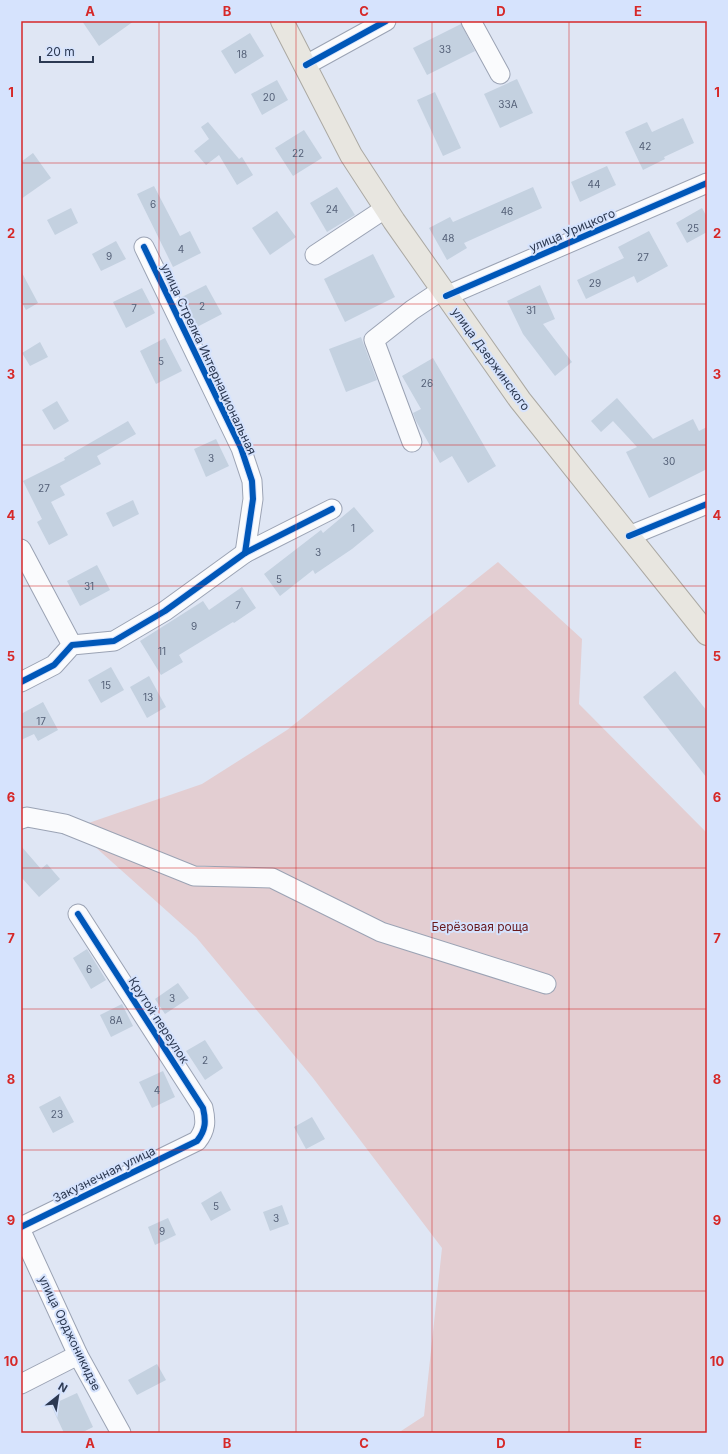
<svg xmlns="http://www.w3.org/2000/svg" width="728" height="1454" viewBox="0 0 728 1454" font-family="Inter,sans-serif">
	<rect width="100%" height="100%" fill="#dfe6f4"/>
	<path fill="#e3ced2" d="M498 562 582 639 579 704 707 833V1433H398L424 1416 442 1248 313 1078 196 937 74 828 202 784 287 730Z"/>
	<g fill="#c4d1e0">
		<path d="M82 21H134L99 46Z"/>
		<path d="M461 24 475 51 427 75 413 48Z"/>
		<path d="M250 33 264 56 235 74 221 51Z"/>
		<path d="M517 79 533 113 500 128 484 94Z"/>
		<path d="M277 80 288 100 262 115 251 94Z"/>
		<path d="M435 92 461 148 443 156 417 100Z"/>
		<path d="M683 118 694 143 664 157 665 159 643 170 625 132 647 122 652 132Z"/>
		<path d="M208 122 239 159 242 157 253 175 237 185 219 155 206 165 194 151 209 139 201 127Z"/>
		<path d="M304 130 322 158 293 176 275 148Z"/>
		<path d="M33 153 51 178 21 199V162Z"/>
		<path d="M607 166 616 185 580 202 571 182Z"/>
		<path d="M154 186 180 236 190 231 201 253 173 267 137 194Z"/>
		<path d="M337 187 355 215 327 232 310 203Z"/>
		<path d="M533 187 542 208 464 243 467 248 447 260 429 228 450 217 453 222Z"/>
		<path d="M71 208 78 223 55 235 47 220Z"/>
		<path d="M702 208 707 217V232L687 243 676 223Z"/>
		<path d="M277 211 296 237 270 255 252 228Z"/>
		<path d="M649 231 668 266 637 283 634 276 586 299 577 280 624 258 618 247Z"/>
		<path d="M116 241 126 259 101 271 92 254Z"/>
		<path d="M373 254 395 297 345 322 324 279Z"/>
		<path d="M21 271 38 303 26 310 21 301Z"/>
		<path d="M206 285 222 314 197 327 182 297Z"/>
		<path d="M540 285 555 319 543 324 572 362 555 376 523 334 507 301Z"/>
		<path d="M142 288 155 313 126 328 113 302Z"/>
		<path d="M361 337 377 380 346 392 329 349Z"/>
		<path d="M165 338 182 371 156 384 140 351Z"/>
		<path d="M40 342 48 357 30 366 22 353Z"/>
		<path d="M433 358 496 466 468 483 452 456 440 463 416 421 413 413 421 409 402 376Z"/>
		<path d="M617 398 653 439 693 419 699 431 707 427V469L649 498 626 452 637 447 613 421 601 432 591 421Z"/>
		<path d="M57 401 69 421 54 430 42 410Z"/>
		<path d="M128 421 136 434 97 456 101 464 60 486 65 495 51 502 68 535 49 545 37 522 42 519 23 481 65 460 64 458Z"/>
		<path d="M216 439 229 466 206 477 194 449Z"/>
		<path d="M133 500 139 514 113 527 106 513Z"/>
		<path d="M354 507 374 531 352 549 315 574 313 570 280 596 264 574 321 530 323 533Z"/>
		<path d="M97 565 110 590 80 606 67 581Z"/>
		<path d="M242 587 256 608 234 623 233 622 179 655 183 662 161 675 140 641 203 601 209 610Z"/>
		<path d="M111 667 124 690 101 703 88 680Z"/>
		<path d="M675 671 707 711V778L643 697Z"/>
		<path d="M149 676 166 707 147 718 130 687Z"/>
		<path d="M43 702 58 730 38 741 34 734 21 740V714Z"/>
		<path d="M21 846 41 869 47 864 60 879 39 897 21 877Z"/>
		<path d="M87 949 106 980 91 989 73 958Z"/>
		<path d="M178 983 189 998 165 1014 155 999Z"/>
		<path d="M122 1004 133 1026 111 1037 100 1015Z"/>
		<path d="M205 1040 223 1068 205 1080 186 1051Z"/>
		<path d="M163 1071 175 1097 152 1108 139 1082Z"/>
		<path d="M60 1096 74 1122 53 1133 39 1107Z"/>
		<path d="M312 1117 325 1139 306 1149 294 1127Z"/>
		<path d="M221 1191 231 1210 211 1221 201 1203Z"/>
		<path d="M282 1205 289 1224 270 1231 263 1212Z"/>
		<path d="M168 1218 176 1235 155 1245 148 1227Z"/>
		<path d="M157 1364 166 1380 137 1395 128 1380Z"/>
		<path d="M77 1393 93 1427 81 1433H64L51 1405Z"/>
	</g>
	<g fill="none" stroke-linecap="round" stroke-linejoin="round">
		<g stroke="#9ba3b4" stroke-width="21">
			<g id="minor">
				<path d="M471 21 500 74"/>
				<path d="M306 65 386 21"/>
				<path d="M144 247 241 448 252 481 253 499 245 553"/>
				<path d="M315 255 386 208"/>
				<path d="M446 296 707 183"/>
				<path d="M412 442 374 340 412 310 442 290"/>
				<path d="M629 536 707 504"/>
				<path d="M21 549 72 645"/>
				<path d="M21 682 54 665 72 645 114 641 165 611 245 553 332 509"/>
				<path d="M21 819 27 817 65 824 194 876 272 878 381 932 546 984"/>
				<path d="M21 1227 197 1141C206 1130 206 1121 203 1108L78 914"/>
				<path d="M21 1231 78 1355 121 1433"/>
				<path d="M21 1384 78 1355"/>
			</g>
		</g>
		<g stroke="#aba9a3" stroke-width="24">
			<path id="major" d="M282 21 351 155 394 221 520 400 707 634"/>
		</g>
		<use href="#minor" stroke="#fafbfd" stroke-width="19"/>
		<use href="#major" stroke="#e8e6e0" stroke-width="22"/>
		<g stroke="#d6e3fd" stroke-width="8">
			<g id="cycleway">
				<path d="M306 65 386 21"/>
				<path d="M144 247 241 448 252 481 253 499 245 553"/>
				<path d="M446 296 707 183"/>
				<path d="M629 536 707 504"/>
				<path d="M21 682 54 665 72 645 114 641 165 611 245 553 332 509"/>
				<path d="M21 1227 197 1141C206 1130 206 1121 203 1108L78 914"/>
			</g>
		</g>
		<use href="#cycleway" stroke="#0057b8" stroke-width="6"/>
	</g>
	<path fill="none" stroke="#d62828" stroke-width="1" stroke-opacity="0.55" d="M159 21V1433M296 21V1433M432 21V1433M569 21V1433M21 163H707M21 304H707M21 445H707M21 586H707M21 727H707M21 868H707M21 1009H707M21 1150H707M21 1291H707"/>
	<g text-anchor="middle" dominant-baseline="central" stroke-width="4" stroke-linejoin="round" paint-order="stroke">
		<g font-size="10" fill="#546077">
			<text x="445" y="49">33</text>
			<text x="242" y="54">18</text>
			<text x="269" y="97">20</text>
			<text x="508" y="104">33А</text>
			<text x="645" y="146">42</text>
			<text x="298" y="153">22</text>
			<text x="594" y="184">44</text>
			<text x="153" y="204">6</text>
			<text x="332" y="209">24</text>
			<text x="507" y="211">46</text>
			<text x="693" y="228">25</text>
			<text x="448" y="238">48</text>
			<text x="181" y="249">4</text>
			<text x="109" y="256">9</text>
			<text x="643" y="257">27</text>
			<text x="595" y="283">29</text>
			<text x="202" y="306">2</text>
			<text x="134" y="308">7</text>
			<text x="531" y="310">31</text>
			<text x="161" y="361">5</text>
			<text x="427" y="383">26</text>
			<text x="211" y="458">3</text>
			<text x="669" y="461">30</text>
			<text x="44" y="488">27</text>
			<text x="353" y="528">1</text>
			<text x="318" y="552">3</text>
			<text x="279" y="579">5</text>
			<text x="89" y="586">31</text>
			<text x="238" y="605">7</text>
			<text x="194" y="626">9</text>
			<text x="162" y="651">11</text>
			<text x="106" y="685">15</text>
			<text x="148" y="697">13</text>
			<text x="41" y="721">17</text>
			<text x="89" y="969">6</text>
			<text x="172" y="998">3</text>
			<text x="116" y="1020">8А</text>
			<text x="205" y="1060">2</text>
			<text x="157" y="1090">4</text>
			<text x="57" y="1114">23</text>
			<text x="216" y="1206">5</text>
			<text x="276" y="1218">3</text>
			<text x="162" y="1231">9</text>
		</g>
		<g font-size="12" fill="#2c3952" stroke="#d6e3fd">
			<text transform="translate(572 230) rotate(-23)">улица Урицкого</text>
			<text transform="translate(209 359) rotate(65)">улица Стрелка Интернациональная</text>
			<text transform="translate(491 359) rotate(54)">улица Дзержинского</text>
			<text transform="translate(159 1020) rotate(57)">Крутой переулок</text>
			<text transform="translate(104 1174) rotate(-26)">Закузнечная улица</text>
			<text transform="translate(70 1333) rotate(64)">улица Орджоникидзе</text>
		</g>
		<g font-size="12" fill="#68181c" stroke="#d6e3fd">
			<text x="480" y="926">Берёзовая роща</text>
		</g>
	</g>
	<rect width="728" height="1454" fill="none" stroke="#d6e3fd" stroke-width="44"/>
	<g transform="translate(58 1396) rotate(30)" stroke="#d6e3fd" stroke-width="3" paint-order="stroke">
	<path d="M0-3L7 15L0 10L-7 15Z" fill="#2c3952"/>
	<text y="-6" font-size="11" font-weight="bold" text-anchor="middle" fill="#2c3952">N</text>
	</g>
	<path d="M40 56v6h53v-6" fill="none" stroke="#2c3952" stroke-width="2"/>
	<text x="46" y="56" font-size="12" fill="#2c3952" stroke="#d6e3fd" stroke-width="3" paint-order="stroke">20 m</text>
	<rect x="22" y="22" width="684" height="1410" fill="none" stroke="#d62828" stroke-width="1.5"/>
	<g font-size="13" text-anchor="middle" font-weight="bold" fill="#d62828">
		<text x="90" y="16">A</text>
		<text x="227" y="16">B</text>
		<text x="364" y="16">C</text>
		<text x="501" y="16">D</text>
		<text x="638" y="16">E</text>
		<text x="11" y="97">1</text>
		<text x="717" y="97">1</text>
		<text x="11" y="238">2</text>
		<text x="717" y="238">2</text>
		<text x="11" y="379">3</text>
		<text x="717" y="379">3</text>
		<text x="11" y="520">4</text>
		<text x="717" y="520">4</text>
		<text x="11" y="661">5</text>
		<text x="717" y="661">5</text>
		<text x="11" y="802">6</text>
		<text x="717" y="802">6</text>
		<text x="11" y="943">7</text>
		<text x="717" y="943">7</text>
		<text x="11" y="1084">8</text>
		<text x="717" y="1084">8</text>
		<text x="11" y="1225">9</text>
		<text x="717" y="1225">9</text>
		<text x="11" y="1366">10</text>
		<text x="717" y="1366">10</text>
		<text x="90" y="1448">A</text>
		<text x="227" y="1448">B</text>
		<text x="364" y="1448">C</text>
		<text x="501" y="1448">D</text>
		<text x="638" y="1448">E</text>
	</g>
</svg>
